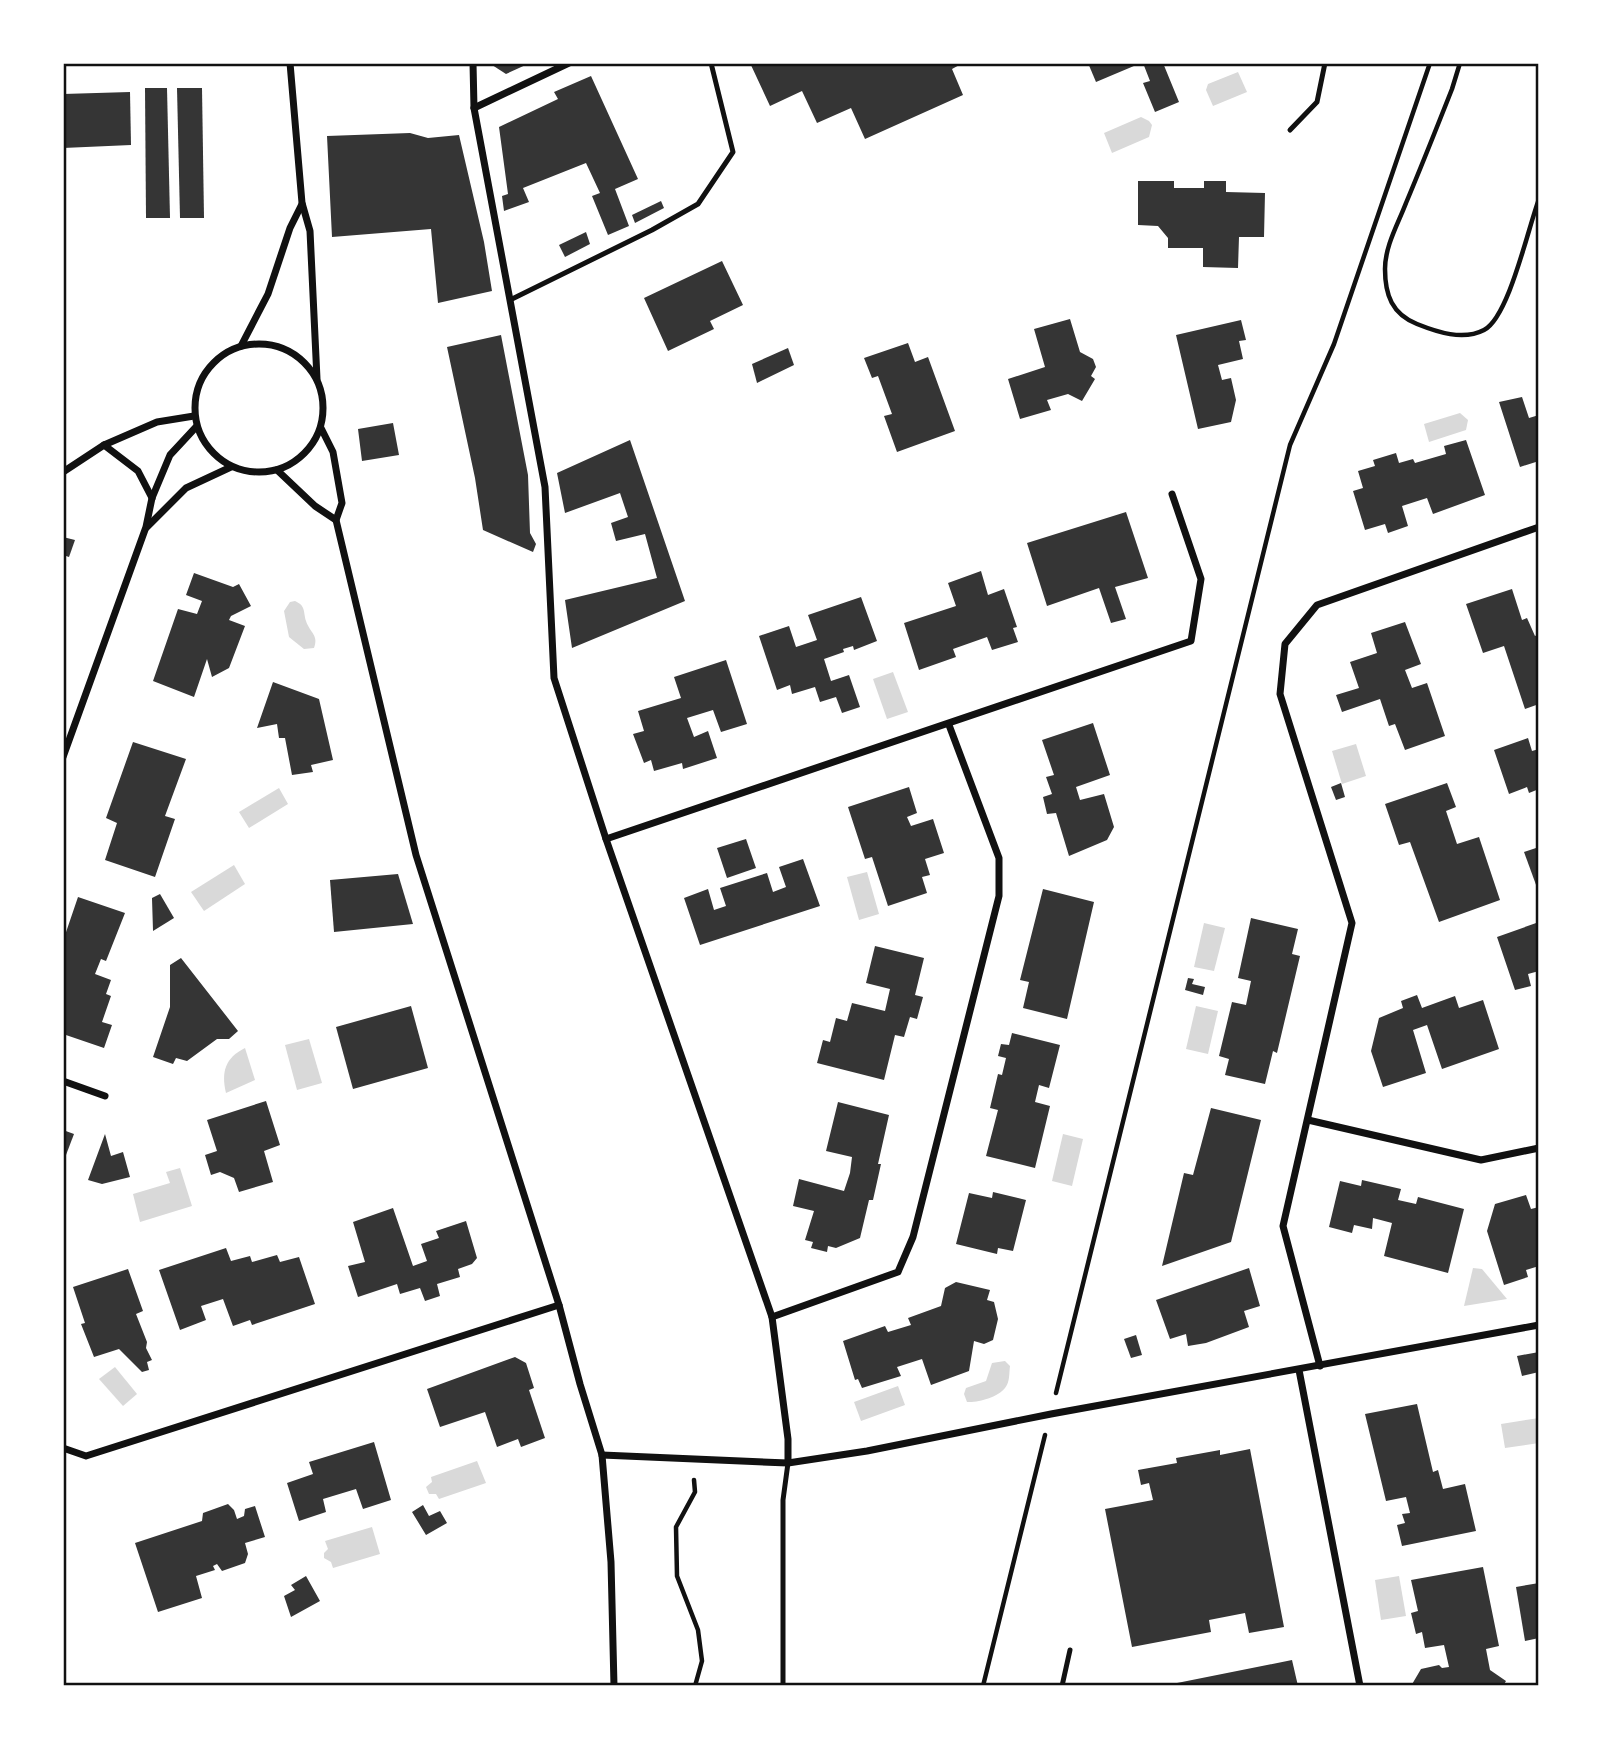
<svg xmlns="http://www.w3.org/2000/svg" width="1602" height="1749" viewBox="0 0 1602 1749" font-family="Lato,sans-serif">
	<rect width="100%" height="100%" fill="#fff"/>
	<g fill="#d9d9d9">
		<path d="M1238 72 1247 92 1213 106 1206 90 1208 84Z"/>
		<path d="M1141 117 1149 121 1152 125 1149 137 1112 153 1104 133Z"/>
		<path d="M1460 413 1468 420 1466 430 1429 442 1424 424Z"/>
		<path d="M295 601C306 606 303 611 306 621 310 633 319 635 314 648L304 649 289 637 284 611 290 602Z"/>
		<path d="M893 672 908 712 887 719 873 679Z"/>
		<path d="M1356 744 1366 776 1342 784 1332 751Z"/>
		<path d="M279 788 288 804 249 828 239 812Z"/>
		<path d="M234 865 245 884 204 911 191 892Z"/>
		<path d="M867 872 879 914 859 920 847 877Z"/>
		<path d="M1204 923 1225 928 1214 971 1194 967Z"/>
		<path d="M1196 1006 1218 1011 1208 1054 1186 1049Z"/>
		<path d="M309 1039 322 1083 297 1090 285 1045Z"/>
		<path d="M245 1048 255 1080 226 1093C221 1072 225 1058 245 1048Z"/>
		<path d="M1063 1134 1083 1139 1072 1186 1052 1181Z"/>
		<path d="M180 1168 192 1206 140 1222 133 1194 170 1183 166 1172Z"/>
		<path d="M1473 1268 1482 1269 1507 1299 1464 1306Z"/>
		<path d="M1005 1361 1010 1366C1009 1373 1010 1382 1005 1388 998 1397 978 1403 967 1402L964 1394 966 1388 986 1381 992 1363Z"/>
		<path d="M115 1367 137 1394 123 1406 99 1379Z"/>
		<path d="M898 1386 905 1405 861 1421 854 1402Z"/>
		<path d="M1539 1418V1443L1505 1448 1501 1424Z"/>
		<path d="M477 1461 486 1483 439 1499 436 1494H429L426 1487 432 1482 431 1477Z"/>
		<path d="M372 1527 380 1554 333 1568 331 1562 324 1558V1553L328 1549 325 1541Z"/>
		<path d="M1399 1576 1406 1616 1381 1620 1375 1580Z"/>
	</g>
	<g fill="#353535">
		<path d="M489 63H530L506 74Z"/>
		<path d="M750 63H963L952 69 963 95 865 139 851 108 817 123 802 91 770 106Z"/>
		<path d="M1088 63H1141L1096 82Z"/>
		<path d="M1143 63H1163L1179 102 1155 112 1143 83 1150 81Z"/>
		<path d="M591 76 638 179 615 189 629 226 608 235 592 196 600 193 586 163 523 188 529 202 504 211 502 196 508 194 499 127 558 99 554 92Z"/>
		<path d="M145 88H167L170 218H146Z"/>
		<path d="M177 88H202L204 218H180Z"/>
		<path d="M130 92 131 145 63 148V94Z"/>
		<path d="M410 133 428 138 459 135 484 242 492 291 438 303 431 229 332 237 327 136Z"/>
		<path d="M1138 181H1174V188H1204V181H1226V192L1265 193 1264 237H1239L1238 268 1203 267V248H1168V238L1158 226 1138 225Z"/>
		<path d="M661 201 664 208 635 223 632 215Z"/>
		<path d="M586 232 590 244 565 257 559 245Z"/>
		<path d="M722 261 743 305 710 321 714 329 668 351 644 298Z"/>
		<path d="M1070 319 1080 352 1093 359 1096 367 1091 376 1095 379 1082 401 1068 394 1047 400 1051 410 1020 419 1008 379 1045 367 1034 329Z"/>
		<path d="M1241 320 1246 340 1239 341 1243 359 1218 365 1222 380 1231 378 1236 400 1231 422 1198 429 1176 335Z"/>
		<path d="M501 335 528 475 530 533 536 544 533 552 483 530 475 478 447 347Z"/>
		<path d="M908 343 915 362 928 357 955 431 897 452 884 416 892 414 878 376 872 378 864 358Z"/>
		<path d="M788 348 794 365 757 383 752 364Z"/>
		<path d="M1522 397 1529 418 1539 415V461L1520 467 1499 402Z"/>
		<path d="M393 423 399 455 362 461 358 429Z"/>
		<path d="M630 440 685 601 572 648 565 600 657 578 645 534 616 541 611 523 628 517 620 493 565 513 557 473Z"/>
		<path d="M1466 440 1485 495 1433 514 1427 498 1402 506 1408 526 1388 533 1385 524 1365 530 1353 491 1363 488 1358 471 1375 466 1373 460 1396 453 1399 463 1413 459 1415 463 1446 454 1444 446Z"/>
		<path d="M1126 512 1148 578 1115 587 1126 619 1111 623 1099 588 1047 606 1027 543Z"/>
		<path d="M63 537 75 540 69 557 63 555Z"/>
		<path d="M981 571 988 595 1004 589 1017 627 1013 628 1018 642 992 650 987 637 953 649 956 657 919 670 904 623 956 606 948 583Z"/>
		<path d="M194 573 233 587 239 584 251 606 231 616 229 620 245 626 229 668 212 677 207 659 194 697 153 681 178 609 197 614 202 601 186 595Z"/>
		<path d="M1512 589 1522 620 1527 618 1535 636 1539 634V704L1525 709 1504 646 1483 653 1466 604Z"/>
		<path d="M861 597 877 641 854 650 853 646 843 649 844 652 824 659 831 681 849 675 860 707 842 713 836 697 820 702 815 687 792 694 790 685 777 690 759 636 789 626 796 647 817 640 808 615Z"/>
		<path d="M1405 622 1421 664 1405 670 1412 688 1427 683 1445 736 1405 750 1395 724 1389 726 1380 699 1342 712 1336 695 1359 688 1350 662 1377 653 1371 633Z"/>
		<path d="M726 660 747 724 721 732 713 710 687 718 694 737 708 731 717 758 683 769 682 763 654 771 651 760 644 763 633 734 644 731 638 711 681 698 674 677Z"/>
		<path d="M273 682 319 699 333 760 311 765 313 772 292 775 285 738H279L277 724 257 728Z"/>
		<path d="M1093 723 1110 775 1076 787 1080 800 1104 794 1114 827 1107 840 1069 856 1056 813 1047 814 1043 797 1052 794 1046 777 1054 775 1042 740Z"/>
		<path d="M1528 738 1532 751 1539 749V789L1529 793 1527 787 1509 794 1494 750Z"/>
		<path d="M133 742 186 759 165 816 175 819 155 877 105 860 117 823 106 818Z"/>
		<path d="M1341 783 1345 797 1336 800 1331 787Z"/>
		<path d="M1447 783 1456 807 1446 811 1457 844 1479 837 1500 900 1439 922 1410 842 1399 845 1385 804Z"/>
		<path d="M909 787 917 813 907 817 911 826 933 819 944 853 925 859 930 875 922 877 927 893 888 906 872 857 865 859 848 807Z"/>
		<path d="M746 839 756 868 727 878 717 848Z"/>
		<path d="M1539 847V893L1524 852Z"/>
		<path d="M803 859 820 906 700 945 684 898 708 889 714 910 726 906 720 888 767 873 773 892 786 887 779 867Z"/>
		<path d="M398 874 413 924 334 932 330 880Z"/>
		<path d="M1043 889 1094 902 1067 1019 1023 1008 1029 982 1020 980Z"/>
		<path d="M160 894 174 918 153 931 152 898Z"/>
		<path d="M78 897 125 913 106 961 101 959 95 974 111 980 106 994 111 996 102 1022 112 1025 104 1048 63 1034V941Z"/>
		<path d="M1251 918 1298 929 1292 954 1300 956 1277 1053 1273 1051 1265 1084 1225 1075 1229 1059 1219 1056 1232 1002 1246 1005 1251 981 1238 978Z"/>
		<path d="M1539 922V971L1528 974 1531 986 1515 990 1497 937Z"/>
		<path d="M875 946 924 958 915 995 923 997 917 1019 910 1017 904 1037 895 1035 884 1080 817 1063 823 1040 830 1042 836 1018 847 1021 852 1003 885 1011 890 989 866 983Z"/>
		<path d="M181 958 238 1031 229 1039H217L187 1061 176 1058 173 1064 153 1057 170 1007V965Z"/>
		<path d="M1188 978 1194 979 1192 984 1205 987 1203 995 1185 990Z"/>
		<path d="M1417 995 1422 1008 1455 996 1459 1008 1483 1000 1499 1049 1442 1069 1427 1025 1413 1030 1426 1073 1383 1087 1371 1051 1379 1018 1403 1008 1401 1001Z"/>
		<path d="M411 1006 428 1068 353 1089 336 1027Z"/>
		<path d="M1012 1033 1060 1045 1049 1088 1039 1085 1035 1102 1050 1106 1035 1168 986 1156 998 1110 990 1108 998 1074 1002 1075 1006 1058 998 1056 1001 1044 1009 1045Z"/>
		<path d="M266 1101 280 1145 264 1151 273 1182 239 1192 234 1178 220 1172 211 1175 205 1155 217 1151 207 1120Z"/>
		<path d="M838 1102 889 1115 878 1164H881L873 1200H869L860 1238 836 1248 828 1246 827 1252 811 1248 813 1242 805 1240 814 1211 793 1206 799 1179 844 1191 850 1173 852 1157 826 1151Z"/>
		<path d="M1211 1108 1261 1120 1231 1242 1162 1266 1184 1173 1193 1175Z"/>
		<path d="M63 1130 74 1134 66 1155H63Z"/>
		<path d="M105 1134 111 1156 123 1152 130 1177 102 1184 88 1180Z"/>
		<path d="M1362 1180 1401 1189 1398 1200 1416 1204 1418 1197 1464 1209 1448 1273 1384 1256 1392 1223 1373 1218 1372 1229 1354 1225 1352 1233 1329 1227 1340 1181 1361 1186Z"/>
		<path d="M993 1192 1026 1200 1013 1251 998 1248 997 1254 956 1244 969 1193 992 1198Z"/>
		<path d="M1526 1195 1531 1209 1539 1207V1266L1526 1270 1528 1277 1504 1285 1487 1231 1495 1204Z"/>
		<path d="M393 1208 413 1266 427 1261 421 1244 439 1238 436 1231 466 1221 477 1258 472 1264 458 1269 460 1277 437 1284 440 1296 425 1301 420 1288 400 1294 397 1284 358 1297 348 1266 365 1262 353 1222Z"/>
		<path d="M226 1248 231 1261 250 1256 252 1262 277 1255 280 1262 299 1257 315 1304 252 1325 250 1320 233 1326 223 1299 201 1306 206 1320 180 1330 159 1270Z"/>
		<path d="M1249 1268 1260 1306 1244 1311 1249 1327 1206 1343 1188 1346 1186 1334 1170 1339 1156 1300Z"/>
		<path d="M128 1269 143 1311 136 1314 147 1342 146 1348 152 1360 147 1362 149 1370 142 1372 119 1349 94 1357 81 1324 85 1323 73 1287Z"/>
		<path d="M956 1282 990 1290 987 1300 994 1302 998 1319 993 1340 984 1344 974 1341 969 1371 931 1385 922 1359 897 1367 901 1376 862 1388 858 1379 855 1380 843 1341 885 1326 888 1332 911 1325 908 1318 941 1306 945 1288Z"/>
		<path d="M1136 1335 1142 1355 1131 1358 1124 1339Z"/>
		<path d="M1539 1352V1372L1522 1376 1517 1356Z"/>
		<path d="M515 1357 526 1363 534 1388 529 1390 545 1438 521 1447 518 1439 497 1447 485 1412 440 1427 427 1389Z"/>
		<path d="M1417 1404 1433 1472 1438 1470 1443 1489 1465 1484 1476 1531 1402 1546 1397 1525 1405 1523 1402 1514 1410 1513 1406 1497 1386 1501 1365 1414Z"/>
		<path d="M374 1442 391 1500 363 1509 356 1489 323 1499 326 1512 299 1521 287 1483 313 1474 309 1462Z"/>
		<path d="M1250 1449 1284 1627 1249 1633 1245 1613 1209 1620 1211 1632 1132 1647 1105 1509 1153 1500 1149 1483 1141 1485 1138 1470 1177 1463 1176 1458 1220 1450V1455Z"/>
		<path d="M228 1504 234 1510 237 1519 244 1516 245 1509 255 1506 265 1537 245 1543 248 1554 245 1563 222 1571 217 1564 213 1566 215 1570 196 1576 202 1598 158 1612 135 1543 202 1521 203 1513Z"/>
		<path d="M423 1505 429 1516 440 1511 447 1523 426 1535 412 1512Z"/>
		<path d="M1483 1567 1499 1646 1486 1649 1490 1670 1506 1681 1503 1686H1411L1421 1669 1439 1665 1442 1668 1449 1667 1444 1645 1425 1648 1422 1632 1416 1634 1411 1613 1418 1611 1411 1580Z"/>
		<path d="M306 1576 320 1601 291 1617 284 1596 295 1590 291 1585Z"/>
		<path d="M1539 1583V1638L1525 1641 1516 1587Z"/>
		<path d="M1292 1660 1298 1686H1167V1685Z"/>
	</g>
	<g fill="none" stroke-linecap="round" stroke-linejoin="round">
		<g stroke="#111" stroke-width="4.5">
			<path d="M63 63H73"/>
			<path d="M1460 63 1452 89C1437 127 1422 165 1406 203 1398 224 1385 246 1385 269 1385 295 1392 314 1417 324 1437 332 1463 341 1484 330 1509 317 1528 228 1539 199"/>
			<path d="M1056 1393 1290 445 1334 344 1430 63"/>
			<path d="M694 1480 695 1492 676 1527 677 1576 698 1630 702 1661 695 1686"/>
			<path d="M983 1686 1045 1435"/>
		</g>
		<g stroke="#111" stroke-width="5">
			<path d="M1290 130 1317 102 1325 63"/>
			<path d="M510 300 652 230 698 204 733 152 711 63"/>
			<path d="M783 1686V1500L788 1463"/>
			<path d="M1062 1686 1070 1650"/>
		</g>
		<g stroke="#111" stroke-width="7">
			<path d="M290 63 302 203 310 231 317 379"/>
			<path d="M473 63 474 108 545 487 554 678 606 839 772 1317 788 1439V1463"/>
			<path d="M474 108 569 63"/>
			<circle cx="259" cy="408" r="64"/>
			<path d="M241 346 268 294 290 228 302 204"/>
			<path d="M321 428 333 452 342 503 336 520 416 855 559 1305 580 1384 602 1455 611 1562 614 1686"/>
			<path d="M104 445 138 471 152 498"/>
			<path d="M277 470 315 506 336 520"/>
			<path d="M63 472 104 445 157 422 194 416"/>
			<path d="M147 527 186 488 231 467"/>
			<path d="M63 757 146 527 152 498 170 455 196 427"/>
			<path d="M606 839 1191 641 1201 579 1172 494"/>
			<path d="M63 1081 105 1096"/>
			<path d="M1308 1120 1481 1160 1539 1148"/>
			<path d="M772 1317 898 1272 913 1237 999 896V858L949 725"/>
			<path d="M1320 1366 1283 1226 1352 923 1280 694 1285 644 1317 605 1539 527"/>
			<path d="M1299 1370 1360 1686"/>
			<path d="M63 1448 86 1456 559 1305"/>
			<path d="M602 1455 788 1463 867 1451 1051 1414 1539 1325"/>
		</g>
	</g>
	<rect width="1602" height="1749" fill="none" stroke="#ffffff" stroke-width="130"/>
	<rect x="65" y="65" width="1472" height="1619" fill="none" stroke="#111" stroke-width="2.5"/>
</svg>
